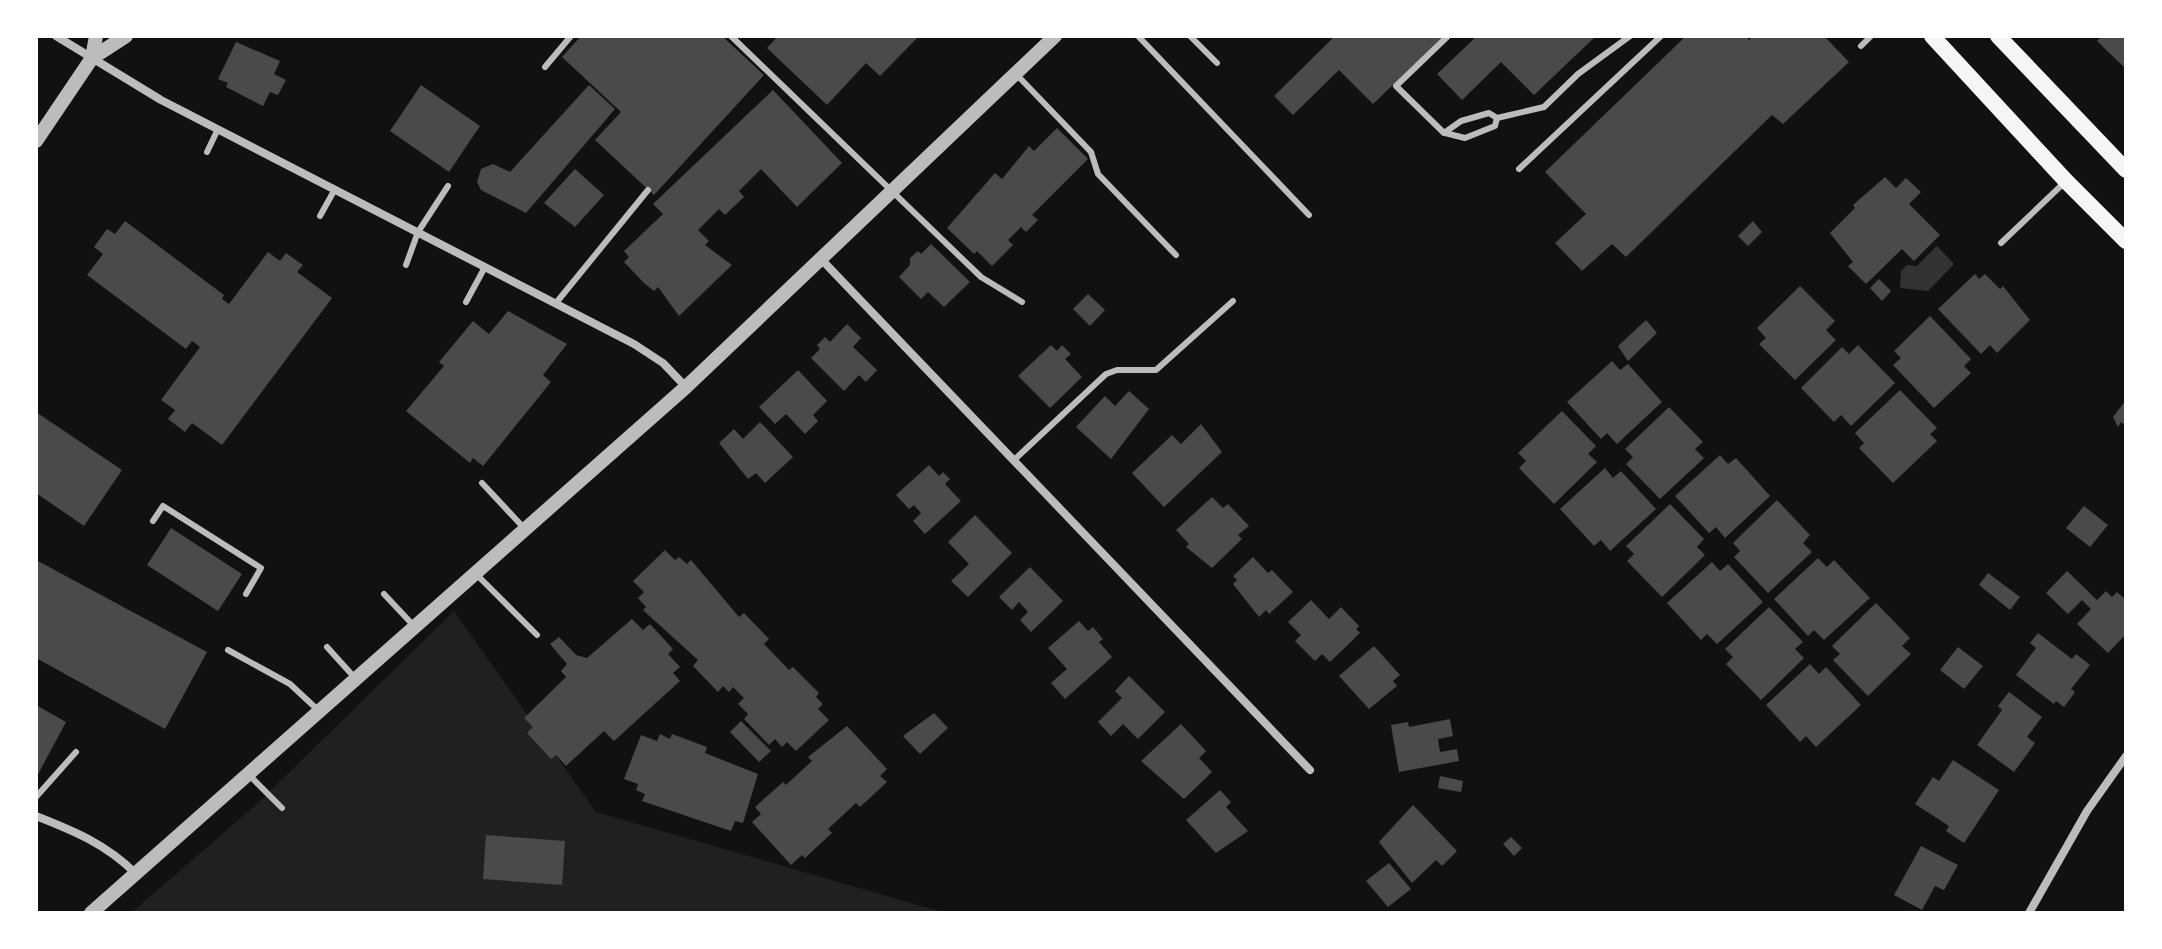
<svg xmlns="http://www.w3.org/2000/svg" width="2162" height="949" viewBox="0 0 2162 949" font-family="Spectral,serif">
	<rect width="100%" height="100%" fill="#111"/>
	<path fill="#202020" d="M454 611 596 812 946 913H131L258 803Z"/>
	<path fill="#333" d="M1937 246 1954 264 1928 291 1900 288 1901 271 1907 265 1917 266Z"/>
	<g fill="#4a4a4a">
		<path d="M581 36H722L764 75 654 195 595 140 621 112 562 57Z"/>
		<path d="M778 36H919L880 76 866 63 827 105 767 48Z"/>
		<path d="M1335 36H1444L1373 104 1339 70 1293 115 1274 96Z"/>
		<path d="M1477 36H1596L1534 95 1501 62 1462 100 1437 74Z"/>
		<path d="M1686 36H1745L1749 40 1753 36H1824L1849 62 1783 124 1772 115 1626 257 1612 244 1582 271 1555 243 1586 214 1545 172Z"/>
		<path d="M2102 36H2126V69L2097 41Z"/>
		<path d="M236 42 280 61 274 74 286 80 278 95 270 92 263 106 226 87 228 83 218 79Z"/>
		<path d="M421 85 480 126 449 172 390 131Z"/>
		<path d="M589 85 615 109 526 213 481 190 477 182 481 169 493 164 510 172Z"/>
		<path d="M773 90 842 163 797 207 761 169 739 191 744 197 725 215 719 209 698 230 709 241 705 245 732 265 679 316 658 287 654 291 644 283 624 262 629 257 624 251 663 214 653 204Z"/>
		<path d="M1057 128 1088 159 1032 215 1038 220 1026 232 1021 227 1008 240 1013 245 992 266 977 251 974 254 947 228 995 173 1002 179 1029 146 1034 151Z"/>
		<path d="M575 169 604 195 575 227 544 203Z"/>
		<path d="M1885 177 1896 188 1906 178 1921 192 1909 204 1940 235 1914 261 1902 249 1866 284 1848 266 1853 262 1830 233 1855 208 1853 205Z"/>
		<path d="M125 221 224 295 222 299 229 304 268 252 280 261 286 253 303 265 297 272 332 298 222 445 192 423 185 432 168 419 175 410 161 400 200 347 192 341 186 349 87 275 103 254 94 247 107 229 115 234Z"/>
		<path d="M1753 221 1762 232 1748 246 1738 236Z"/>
		<path d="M931 244 970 282 944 307 928 292 921 299 899 277 910 265V258L918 251 921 254Z"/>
		<path d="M1975 274 1979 279 1985 274 2000 289 2003 286 2030 320 1997 353 1990 345 1981 354 1938 309Z"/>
		<path d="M1879 279 1891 291 1882 301 1870 288Z"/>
		<path d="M1800 286 1835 321 1826 330 1836 340 1795 380 1759 344 1766 338 1757 328Z"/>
		<path d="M1088 294 1105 310 1090 326 1073 309Z"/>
		<path d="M508 311 567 344 543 375 551 382 483 466 473 458 470 463 406 411 444 366 439 362 473 321 489 334Z"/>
		<path d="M1930 316 1971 359 1964 366 1971 373 1934 408 1893 365 1901 358 1894 351Z"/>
		<path d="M1646 320 1657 333 1628 361 1618 346Z"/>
		<path d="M847 324 861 338 853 347 877 370 866 382 859 375 844 391 811 358 820 349 817 345 825 337 830 342Z"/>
		<path d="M1051 345 1057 351 1062 345 1071 354 1065 359 1082 377 1050 408 1018 376Z"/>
		<path d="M1858 345 1895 383 1851 426 1841 415 1834 422 1801 388 1842 347 1849 354Z"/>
		<path d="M1612 361 1620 370 1628 364 1662 402 1617 444 1607 433 1601 439 1567 402Z"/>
		<path d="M798 370 827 401 813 415 818 421 805 434 786 414 775 424 759 407Z"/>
		<path d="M1900 390 1937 428 1930 434 1937 441 1893 483 1859 448 1864 443 1855 433Z"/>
		<path d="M1129 391 1149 409 1111 459 1076 427 1105 396 1115 406Z"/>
		<path d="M2126 400V426L2121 422 2118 427 2113 417Z"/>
		<path d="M1669 407 1703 442 1695 449 1704 458 1660 499 1626 464 1633 457 1625 449Z"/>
		<path d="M1562 411 1596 446 1588 454 1597 462 1554 504 1519 468 1526 461 1518 453Z"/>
		<path d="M36 412 122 470 84 526 36 493Z"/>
		<path d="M760 422 793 457 765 483 756 473 748 479 719 443 734 429 743 439Z"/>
		<path d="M1201 424 1222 452 1164 507 1132 473 1172 435 1181 444Z"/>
		<path d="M1720 455 1728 464 1736 458 1770 496 1725 538 1716 527 1709 533 1675 496Z"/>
		<path d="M929 465 939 476 943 472 950 479 945 484 961 501 925 534 913 521 921 513 914 505 909 509 896 495Z"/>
		<path d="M1605 468 1613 478 1621 471 1656 509 1610 551 1601 540 1594 546 1560 509Z"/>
		<path d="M1212 497 1223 508 1228 504 1249 526 1238 535 1242 539 1212 568 1186 547 1189 544 1176 530Z"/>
		<path d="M1777 500 1810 535 1803 543 1812 552 1768 593 1734 557 1740 551 1733 543Z"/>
		<path d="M1670 504 1704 539 1697 547 1705 555 1662 597 1627 561 1634 554 1626 546Z"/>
		<path d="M2084 506 2108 525 2090 547 2066 528Z"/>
		<path d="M975 515 1012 553 968 597 951 581 969 564 948 542Z"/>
		<path d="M171 528 242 574 218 611 147 565Z"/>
		<path d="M665 550 675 560 679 557 687 564 691 560 739 617 744 613 769 639 764 644 789 670 793 667 819 693 816 697 823 704 818 709 829 720 796 751 787 742 782 747 775 739 769 745 744 719 748 714 738 704 744 698 733 687 729 692 723 686 718 692 693 666 698 660 643 610 646 607 638 598 644 592 633 581Z"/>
		<path d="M1253 557 1268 573 1272 570 1293 592 1269 614 1266 610 1259 617 1233 584 1237 580 1233 576Z"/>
		<path d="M1818 558 1827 567 1834 560 1870 598 1824 640 1814 630 1808 636 1774 599Z"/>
		<path d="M36 560 207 652 165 729 36 658Z"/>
		<path d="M1712 562 1720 571 1728 564 1763 602 1717 644 1707 634 1701 640 1667 603Z"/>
		<path d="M1030 567 1063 601 1031 632 1020 620 1028 612 1019 602 1012 610 999 597Z"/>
		<path d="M2067 571 2097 600 2106 591 2112 597 2117 592 2126 600V634L2108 653 2077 624 2091 609 2082 600 2068 614 2046 593Z"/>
		<path d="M1988 573 2020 597 2010 610 1979 585Z"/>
		<path d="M1311 600 1329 619 1341 607 1359 626 1356 629 1360 633 1330 662 1322 654 1315 661 1295 641 1301 635 1288 622Z"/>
		<path d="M1876 603 1910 638 1902 646 1911 654 1868 696 1833 660 1840 654 1832 646Z"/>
		<path d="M1769 607 1803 642 1795 649 1804 658 1761 700 1726 664 1733 657 1725 649Z"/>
		<path d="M632 619 643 630 650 624 673 649 668 654 680 667 673 673 680 681 614 741 604 731 566 766 556 755 551 759 527 733 533 727 524 718 566 677 561 671 567 664 550 644 559 637 576 655 587 658Z"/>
		<path d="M1079 621 1088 631 1093 627 1103 639 1099 642 1112 657 1065 699 1051 683 1067 669 1048 648Z"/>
		<path d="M2038 633 2072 659 2076 654 2090 665 2071 689 2075 692 2064 707 2056 701 2054 704 2016 675 2036 648 2030 643Z"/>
		<path d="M1374 646 1400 675 1393 681 1397 686 1369 709 1339 676Z"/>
		<path d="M1958 647 1983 666 1964 689 1940 670Z"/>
		<path d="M1810 664 1819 674 1826 667 1861 705 1816 747 1806 736 1800 742 1766 705Z"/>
		<path d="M1129 676 1165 712 1138 739 1123 724 1111 736 1098 722 1122 698 1115 691Z"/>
		<path d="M2009 692 2042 717 2027 737 2035 743 2014 772 1977 745 2002 710 1998 706Z"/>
		<path d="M36 705 66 722 36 778Z"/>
		<path d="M934 713 948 728 920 754 903 736Z"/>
		<path d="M1450 719 1453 736 1438 739 1440 752 1457 749 1459 761 1399 772 1391 725 1408 722 1409 727Z"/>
		<path d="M741 721 771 751 759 762 730 732Z"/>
		<path d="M1181 724 1206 751 1199 758 1212 772 1184 799 1141 761Z"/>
		<path d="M847 726 887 769 880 776 887 782 860 807 856 803 828 829 832 833 805 858 802 855 791 865 752 822 761 814 755 807 783 782 786 785 812 761 808 757Z"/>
		<path d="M660 734 670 739 672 734 707 747 705 753 758 774 743 823 735 821 731 831 642 801 645 794 636 790 638 784 624 779 641 735 657 741Z"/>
		<path d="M1953 760 1999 790 1964 843 1946 831 1949 826 1915 804 1933 777 1939 781Z"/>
		<path d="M1440 776 1463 781 1461 792 1438 788Z"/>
		<path d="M1220 790 1231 802 1226 807 1248 831 1216 853 1186 820Z"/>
		<path d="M1413 805 1457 851 1442 866 1436 860 1412 883 1379 842Z"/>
		<path d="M486 835 565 841 562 885 483 879Z"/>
		<path d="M1511 837 1522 848 1514 856 1503 844Z"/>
		<path d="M1921 846 1958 865 1944 890 1935 886 1922 910 1894 895Z"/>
		<path d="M1389 863 1411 889 1388 907 1366 881Z"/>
	</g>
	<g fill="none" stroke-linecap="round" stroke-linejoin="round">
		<g stroke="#bcbcbc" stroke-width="6">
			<path d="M731 36 981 277 1022 302"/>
			<path d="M1138 36 1309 215"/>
			<path d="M1190 36 1217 63"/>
			<path d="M1448 36 1396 86 1444 133 1461 121 1489 113 1497 118 1544 107 1578 74 1630 36"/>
			<path d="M1861 46 1871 36"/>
			<path d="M545 67 571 36"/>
			<path d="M1016 74 1091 152 1098 174 1176 255"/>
			<path d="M1445 133 1465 138 1495 126 1497 118"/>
			<path d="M207 152 218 129"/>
			<path d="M1519 169 1661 36"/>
			<path d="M320 216 335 189"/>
			<path d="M2001 243 2066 181"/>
			<path d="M406 265 418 232 448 186"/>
			<path d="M466 302 485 267"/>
			<path d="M556 303 648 190"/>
			<path d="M1014 460 1106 374 1117 370H1156L1233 301"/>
			<path d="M482 483 524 528"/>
			<path d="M153 521 163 506 261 568 246 594"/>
			<path d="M475 573 537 635"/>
			<path d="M384 594 414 626"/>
			<path d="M327 647 355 678"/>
			<path d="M228 650 290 684 319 711"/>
			<path d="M248 774 282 808"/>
			<path d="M36 797 76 752"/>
		</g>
		<g stroke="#bcbcbc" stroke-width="8">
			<path d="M56 36 161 100 634 344 663 363 686 387"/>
			<path d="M821 259 1310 770"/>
			<path d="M36 816C74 831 106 844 135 873"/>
			<path d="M2029 913 2087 811 2126 756"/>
		</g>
		<g stroke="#bcbcbc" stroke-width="14">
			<path d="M92 58 96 36"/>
			<path d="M36 141 92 58 126 36"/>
			<path d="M91 913 686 387 1055 36"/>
		</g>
		<g stroke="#f5f5f5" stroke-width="16">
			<path d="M1932 36 2066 181 2126 241"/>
			<path d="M1998 36 2126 170"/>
		</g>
	</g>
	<rect width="2162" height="949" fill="none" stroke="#ffffff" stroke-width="76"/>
</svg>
